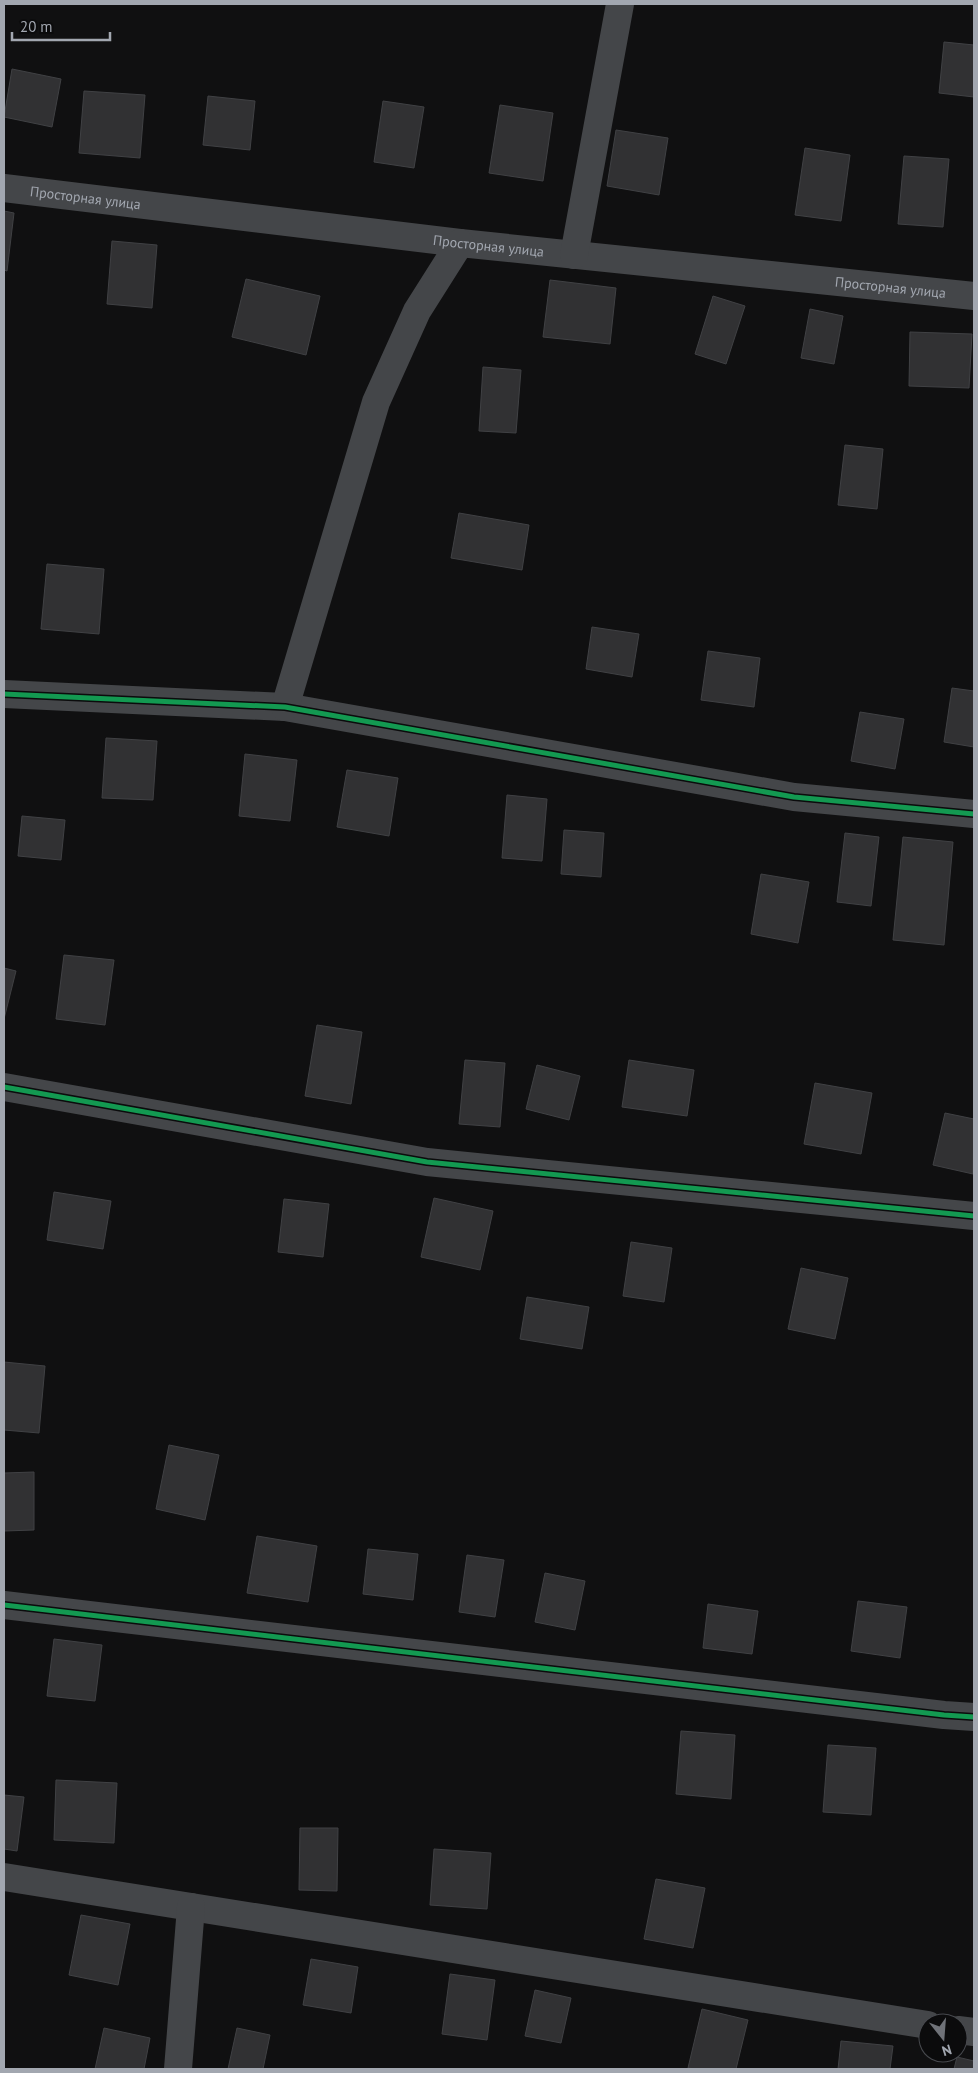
<svg xmlns="http://www.w3.org/2000/svg" width="978" height="2073" viewBox="0 0 978 2073" font-family="'PT Sans',sans-serif">
	<rect width="100%" height="100%" fill="#101011"/>
	<g fill="#313133" stroke="#404144">
		<path d="M944 42 974 45V97L939 93Z"/>
		<path d="M12 69 61 79 52 127 4 117Z"/>
		<path d="M84 91 145 95 140 158 79 153Z"/>
		<path d="M208 96 255 101 250 150 203 145Z"/>
		<path d="M383 101 424 107 414 168 374 162Z"/>
		<path d="M500 105 553 113 543 181 489 173Z"/>
		<path d="M616 130 668 138 659 195 607 186Z"/>
		<path d="M805 148 850 155 841 221 795 215Z"/>
		<path d="M904 156 949 159 943 227 898 224Z"/>
		<path d="M4 211 14 213 7 271 4 270Z"/>
		<path d="M112 241 157 245 152 308 107 304Z"/>
		<path d="M246 279 320 296 306 355 232 337Z"/>
		<path d="M550 280 616 288 610 344 543 337Z"/>
		<path d="M713 296 745 306 726 364 695 354Z"/>
		<path d="M810 309 843 316 834 364 801 358Z"/>
		<path d="M910 332 972 334 969 388 909 386Z"/>
		<path d="M483 367 521 370 516 433 479 431Z"/>
		<path d="M845 445 883 449 877 509 838 505Z"/>
		<path d="M459 513 529 525 522 570 451 558Z"/>
		<path d="M47 564 104 569 99 634 41 629Z"/>
		<path d="M592 627 639 634 632 677 586 669Z"/>
		<path d="M708 651 760 658 754 707 701 700Z"/>
		<path d="M952 688 974 691V747L944 742Z"/>
		<path d="M860 712 904 719 895 769 851 761Z"/>
		<path d="M106 738 157 741 153 800 102 798Z"/>
		<path d="M245 754 297 760 290 821 239 816Z"/>
		<path d="M347 770 398 778 389 836 337 827Z"/>
		<path d="M507 795 547 799 542 861 502 858Z"/>
		<path d="M22 816 65 820 61 860 18 856Z"/>
		<path d="M564 830 604 833 601 877 561 874Z"/>
		<path d="M845 833 879 837 871 906 837 902Z"/>
		<path d="M903 837 953 842 944 945 893 940Z"/>
		<path d="M761 874 809 882 798 943 751 934Z"/>
		<path d="M64 955 114 960 105 1025 56 1019Z"/>
		<path d="M4 968 16 971 4 1019Z"/>
		<path d="M317 1025 362 1032 351 1104 305 1096Z"/>
		<path d="M465 1060 505 1063 500 1127 459 1124Z"/>
		<path d="M629 1060 694 1070 687 1116 622 1107Z"/>
		<path d="M537 1065 580 1076 569 1120 526 1109Z"/>
		<path d="M815 1083 872 1093 861 1154 804 1144Z"/>
		<path d="M945 1113 974 1119 973 1174 933 1165Z"/>
		<path d="M54 1192 111 1201 103 1249 47 1240Z"/>
		<path d="M434 1198 493 1211 480 1270 421 1257Z"/>
		<path d="M284 1199 329 1204 323 1257 278 1252Z"/>
		<path d="M631 1242 672 1248 664 1302 623 1296Z"/>
		<path d="M801 1268 848 1278 835 1339 788 1329Z"/>
		<path d="M527 1297 589 1307 582 1349 520 1339Z"/>
		<path d="M4 1362 45 1366 39 1433 4 1430Z"/>
		<path d="M169 1445 219 1455 205 1520 156 1509Z"/>
		<path d="M34 1472V1530L4 1531V1473Z"/>
		<path d="M257 1536 317 1546 308 1602 247 1593Z"/>
		<path d="M368 1549 418 1554 413 1600 363 1594Z"/>
		<path d="M467 1555 504 1560 495 1617 459 1612Z"/>
		<path d="M545 1573 585 1581 575 1630 535 1622Z"/>
		<path d="M858 1601 907 1607 900 1658 851 1651Z"/>
		<path d="M708 1604 758 1611 752 1654 703 1648Z"/>
		<path d="M54 1639 102 1645 95 1701 47 1696Z"/>
		<path d="M681 1731 735 1735 731 1799 676 1794Z"/>
		<path d="M828 1745 876 1748 871 1815 823 1812Z"/>
		<path d="M56 1780 117 1783 114 1843 54 1840Z"/>
		<path d="M4 1795 24 1797 17 1851 4 1849Z"/>
		<path d="M300 1828H338L337 1891 299 1890Z"/>
		<path d="M434 1849 491 1853 487 1909 430 1905Z"/>
		<path d="M656 1879 705 1888 693 1948 644 1939Z"/>
		<path d="M81 1915 130 1924 118 1985 69 1975Z"/>
		<path d="M311 1959 358 1967 351 2013 303 2005Z"/>
		<path d="M450 1974 495 1980 487 2040 442 2034Z"/>
		<path d="M535 1990 571 1998 561 2043 525 2036Z"/>
		<path d="M702 2009 748 2020 736 2069H695L688 2068Z"/>
		<path d="M104 2028 150 2038 144 2069H95Z"/>
		<path d="M237 2028 270 2035 263 2069H228Z"/>
		<path d="M841 2041 893 2046 890 2069H838Z"/>
		<path d="M957 2057 974 2061V2069H954Z"/>
	</g>
	<g fill="none" stroke-linecap="round" stroke-linejoin="round">
		<g stroke="#444649" stroke-width="28">
			<path id="s1" d="M4 188 460 243 974 296"/>
			<path d="M574 255 620 4"/>
			<path d="M4 694 285 707 794 797 974 814"/>
			<path d="M285 707 376 402 417 311 460 243"/>
			<path d="M4 1087 427 1162 974 1216"/>
			<path d="M4 1605 944 1715 974 1717"/>
			<path d="M4 1877 928 2025"/>
			<path d="M958 2030 974 2032"/>
			<path d="M178 2069 191 1907"/>
		</g>
		<g stroke="#0b0b0c" stroke-width="8">
			<g id="cycleway">
				<path d="M4 694 285 707 794 797 974 814"/>
				<path d="M4 1087 427 1162 974 1216"/>
				<path d="M4 1605 944 1715 974 1717"/>
			</g>
		</g>
		<use href="#cycleway" stroke="#139951" stroke-width="5"/>
	</g>
	<g text-anchor="middle" dominant-baseline="central" stroke-width="5" stroke-linejoin="round" paint-order="stroke">
		<g font-size="14" fill="#a2a7b0" stroke="#0b0b0c">
			<text stroke="none"><textPath href="#s1" startOffset="82">Просторная улица</textPath></text>
			<text stroke="none"><textPath href="#s1" startOffset="488">Просторная улица</textPath></text>
			<text stroke="none"><textPath href="#s1" startOffset="892">Просторная улица</textPath></text>
		</g>
	</g>
	<rect width="978" height="2073" fill="none" stroke="#a2a7b0" stroke-width="10"/>
	<g transform="translate(943 2038) rotate(163)"><circle r="24" fill="#0b0b0c" stroke="#47494e"/>
	<path d="M0-4L9 19L0 12L-9 19Z" fill="#6f7278"/>
	<text y="-8" font-size="14" font-weight="bold" text-anchor="middle" fill="#a2a7b0">N</text>
	</g>
	<path d="M12 32v8h98v-8" fill="none" stroke="#a2a7b0" stroke-width="2.5"/>
	<text x="20" y="32" font-size="15" fill="#a2a7b0" stroke="#0b0b0c" stroke-width="4" paint-order="stroke">20 m</text>
</svg>
